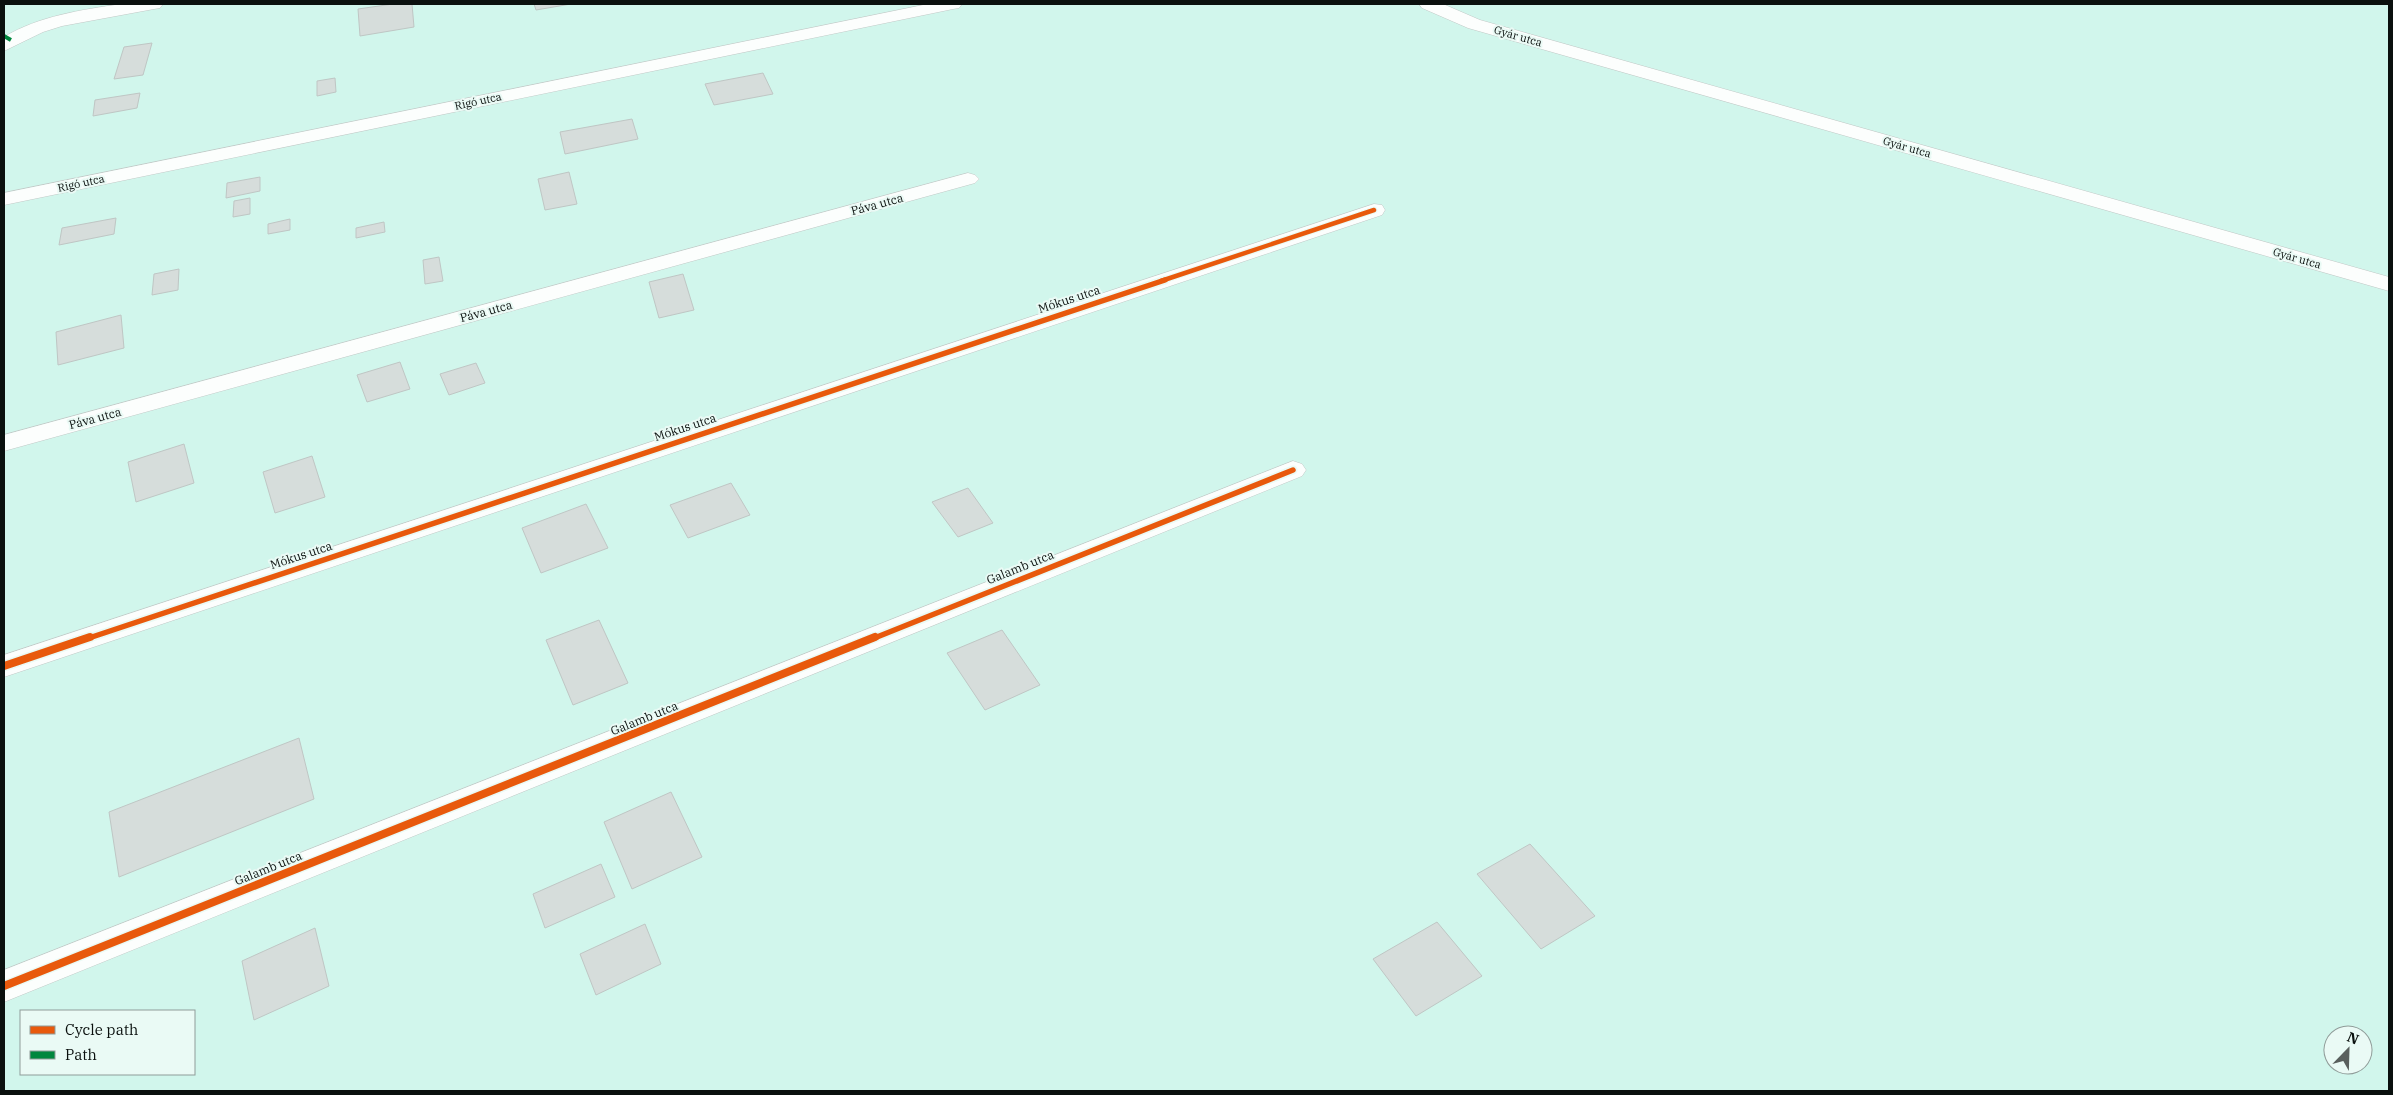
<svg xmlns="http://www.w3.org/2000/svg" width="2393" height="1095" viewBox="0 0 2393 1095" font-family="'IBM Plex Serif',serif">
	<rect width="100%" height="100%" fill="#eef6f4"/>
	<path fill="#d1f6ec" fill-rule="evenodd" d="M4 4H2389V1091H4ZM21 1011H194V1074H21ZM2333 1035H2363V1065H2333Z"/>
	<g fill="#d6dddb" stroke="#bfc6c4">
		<path d="M393 4H412L414 27 360 36 358 9Z"/>
		<path d="M534 4H571L536 10Z"/>
		<path d="M152 43 143 75 114 79 124 47Z"/>
		<path d="M763 73 773 94 714 105 705 84Z"/>
		<path d="M335 78 336 92 317 96V81Z"/>
		<path d="M140 93 137 108 93 116 95 100Z"/>
		<path d="M632 119 638 139 565 154 560 132Z"/>
		<path d="M569 172 577 204 545 210 538 179Z"/>
		<path d="M260 177V191L226 198 227 183Z"/>
		<path d="M250 198V214L233 217 234 201Z"/>
		<path d="M116 218 114 234 59 245 62 228Z"/>
		<path d="M290 219V230L268 234V224Z"/>
		<path d="M384 222 385 232 356 238V228Z"/>
		<path d="M439 257 443 281 425 284 423 260Z"/>
		<path d="M179 269 178 290 152 295 154 274Z"/>
		<path d="M683 274 694 310 659 318 649 282Z"/>
		<path d="M121 315 124 348 58 365 56 332Z"/>
		<path d="M400 362 410 389 367 402 357 375Z"/>
		<path d="M476 363 485 383 449 395 440 374Z"/>
		<path d="M184 444 194 483 136 502 128 462Z"/>
		<path d="M312 456 325 497 275 513 263 472Z"/>
		<path d="M731 483 750 515 688 538 670 505Z"/>
		<path d="M968 488 993 523 958 537 932 502Z"/>
		<path d="M586 504 608 548 541 573 522 528Z"/>
		<path d="M599 620 628 683 573 705 546 640Z"/>
		<path d="M1002 630 1040 685 985 710 947 653Z"/>
		<path d="M299 738 314 799 119 877 109 812Z"/>
		<path d="M671 792 702 857 632 889 604 822Z"/>
		<path d="M1530 844 1595 916 1541 949 1477 874Z"/>
		<path d="M601 864 615 897 545 928 533 894Z"/>
		<path d="M1437 922 1482 976 1416 1016 1373 959Z"/>
		<path d="M645 924 661 964 596 995 580 954Z"/>
		<path d="M315 928 329 986 254 1020 242 961Z"/>
	</g>
	<g fill="none" stroke-linecap="round" stroke-linejoin="round">
		<g stroke="#c2c8c6" stroke-width="1">
			<g id="minor">
				<path d="M121 4H163L160 8 154 9 62 26 43 32 4 51V37C39 16 81 10 121 4Z"/>
				<path d="M928 4H962L959 8 953 9 4 205V193Z"/>
				<path d="M1419 4H1443L1480 20 2389 277V291L1468 28 1422 8Z"/>
				<path d="M968 173 975 175 979 179 975 183 4 451V435Z"/>
				<path d="M1374 204 1382 205 1385 210 1382 215 4 677V655Z"/>
				<path d="M1293 461 1302 464 1306 470 1302 476 4 1002V970Z"/>
			</g>
		</g>
		<use href="#minor" fill="#fcfefd" fill-rule="evenodd"/>
		<path stroke="#00873e" stroke-width="4" stroke-dasharray="8 4" stroke-linecap="butt" d="M4 36 11 40"/>
		<g stroke="#eafaf5" stroke-width="7">
			<path id="cycleway-far2" d="M1161 281 1374 210"/>
		</g>
		<g stroke="#eafaf5" stroke-width="9">
			<g id="cycleway-far1">
				<path d="M86 639 1165 280"/>
				<path d="M872 639 1293 470"/>
			</g>
		</g>
		<g stroke="#eafaf5" stroke-width="11">
			<g id="cycleway">
				<path d="M4 666 90 637"/>
				<path d="M4 986 875 637"/>
			</g>
		</g>
		<use href="#cycleway-far2" stroke="#e8590c" stroke-width="4.5"/>
		<use href="#cycleway-far1" stroke="#e8590c" stroke-width="5.5"/>
		<use href="#cycleway" stroke="#e8590c" stroke-width="8"/>
	</g>
	<g text-anchor="middle" dominant-baseline="central" stroke-width="4" stroke-linejoin="round" paint-order="stroke">
		<g font-size="11" fill="#0a100e" stroke="#eafaf5">
			<text transform="translate(1518 36) rotate(16)">Gyár utca</text>
			<text transform="translate(478 101) rotate(-12)">Rigó utca</text>
			<text transform="translate(1907 147) rotate(16)">Gyár utca</text>
			<text transform="translate(81 183) rotate(-12)">Rigó utca</text>
			<text transform="translate(2297 258) rotate(16)">Gyár utca</text>
		</g>
		<g font-size="12" fill="#0a100e" stroke="#eafaf5">
			<text transform="translate(877 204) rotate(-15)">Páva utca</text>
			<text transform="translate(1069 299) rotate(-18)">Mókus utca</text>
			<text transform="translate(486 311) rotate(-15)">Páva utca</text>
			<text transform="translate(95 418) rotate(-15)">Páva utca</text>
			<text transform="translate(685 427) rotate(-18)">Mókus utca</text>
			<text transform="translate(301 555) rotate(-18)">Mókus utca</text>
			<text transform="translate(1020 567) rotate(-22)">Galamb utca</text>
			<text transform="translate(644 718) rotate(-22)">Galamb utca</text>
			<text transform="translate(268 868) rotate(-22)">Galamb utca</text>
		</g>
	</g>
	<rect width="2393" height="1095" fill="none" stroke="#0a100e" stroke-width="10"/>
	<rect x="20" y="1010" width="175" height="65" fill="#eafaf5" stroke="#909c99"/>
	<rect x="30" y="1026" width="25" height="8" fill="#e8590c" stroke="#909c99"/>
	<text x="65" y="1035" font-size="15" fill="#0a100e">Cycle path</text>
	<rect x="30" y="1051" width="25" height="8" fill="#00873e" stroke="#909c99"/>
	<text x="65" y="1060" font-size="15" fill="#0a100e">Path</text>
	<g transform="translate(2348 1050) rotate(23)"><circle r="24" fill="#eafaf5" stroke="#909c99"/>
	<path d="M0-4L9 19L0 12L-9 19Z" fill="#5a605e"/>
	<text y="-8" font-size="14" font-weight="bold" text-anchor="middle" fill="#0a100e">N</text>
	</g>
</svg>
